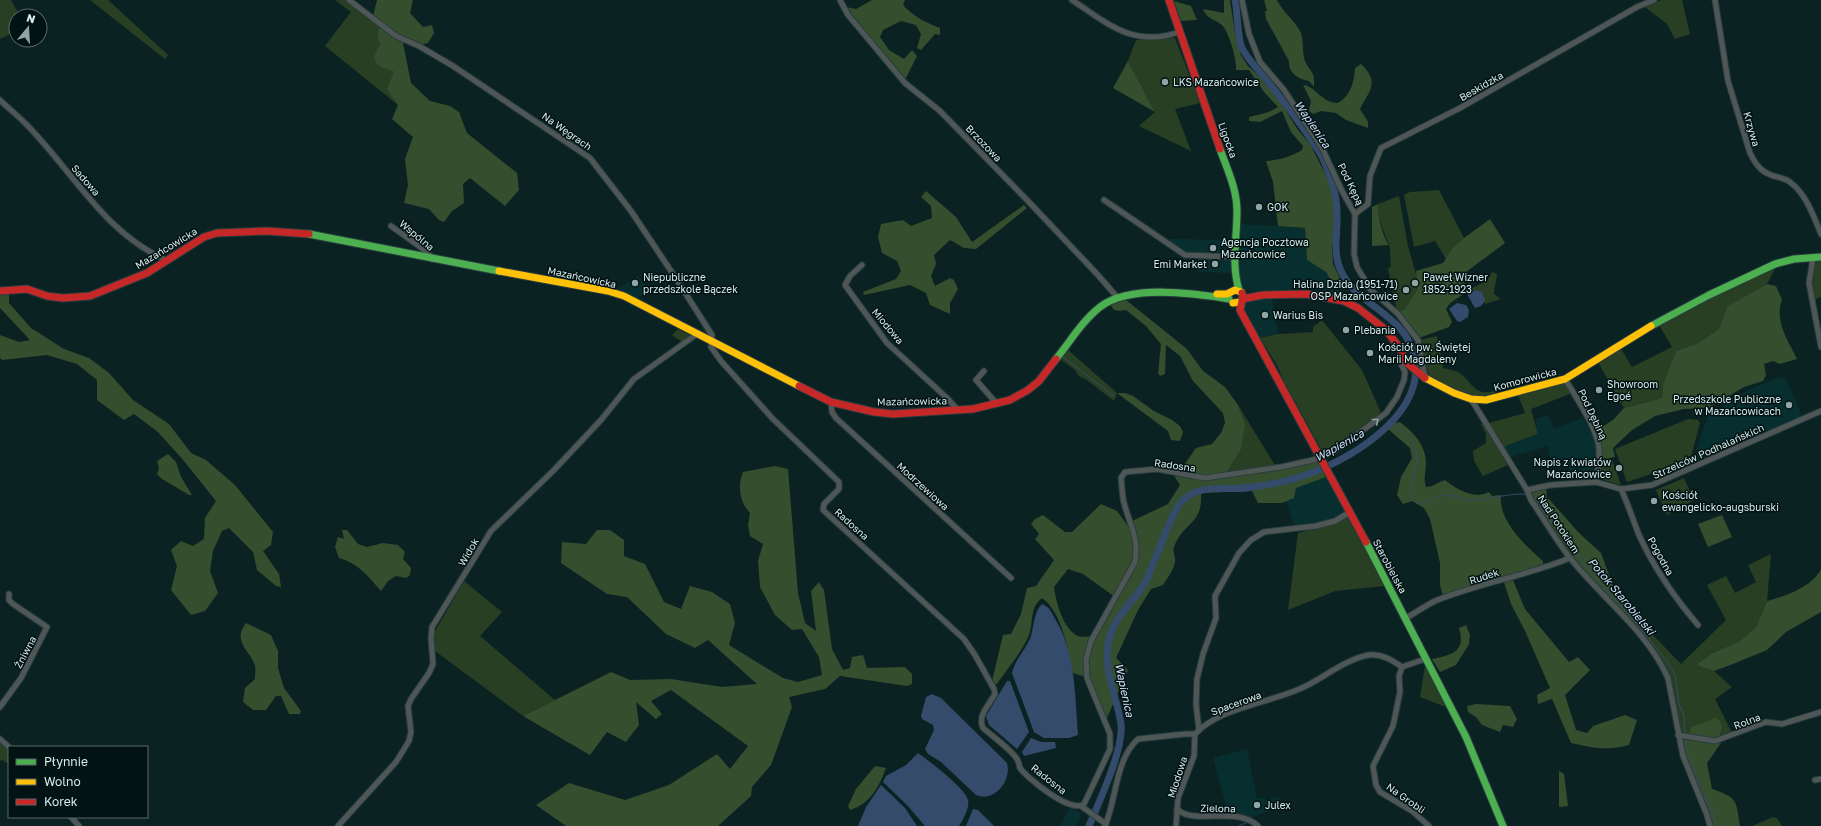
<svg xmlns="http://www.w3.org/2000/svg" width="1821" height="826" viewBox="0 0 1821 826" font-family="'Golos Text',sans-serif">
	<rect width="100%" height="100%" fill="#0b2223"/>
	<g fill="#082f30">
		<path d="M1241 224 1305 228 1307 260 1326 272 1331 281 1343 291V296L1310 289 1250 291 1242 288 1239 272Z"/>
		<path d="M1165 239 1234 240V255L1186 254Z"/>
		<path d="M1198 257 1234 258 1232 273 1198 272Z"/>
		<path d="M638 276 649 291 635 299 616 290Z"/>
		<path d="M1272 298 1278 334 1260 338 1244 306 1245 303 1250 301Z"/>
		<path d="M1781 377 1786 379 1802 416 1697 461V448L1708 416 1750 389Z"/>
		<path d="M1548 415 1554 429 1583 418 1596 444 1597 460 1594 479 1569 481 1568 461H1551L1548 446 1511 457 1505 446 1538 434 1535 419Z"/>
		<path d="M1326 477 1346 512 1334 520 1295 528 1286 501 1294 498 1296 488Z"/>
		<path d="M1247 749 1257 798H1264L1266 800 1279 797 1281 805 1251 818 1229 816 1213 758Z"/>
		<path d="M1070 807 1081 813 1077 826H1060Z"/>
	</g>
	<g fill="#283f23">
		<path d="M0 0H11L20 16H16V31L0 39Z"/>
		<path d="M90 0H108L168 55 165 59Z"/>
		<path d="M335 0H346L379 24 377 35 380 44 378 66 394 72 398 105 325 46 351 12Z"/>
		<path d="M1661 0H1682L1690 34 1675 39 1667 24 1645 7Z"/>
		<path d="M1175 38 1200 103 1175 109 1191 151 1139 126 1155 112 1128 61 1136 40Z"/>
		<path d="M1439 190 1464 238 1446 259 1435 241 1414 247 1404 195 1410 192Z"/>
		<path d="M1399 196 1408 246 1418 281V288L1405 309 1397 312 1388 268 1391 267C1390 260 1391 251 1389 244 1383 230 1379 221 1378 204Z"/>
		<path d="M1814 260H1821V297L1813 300 1811 283Z"/>
		<path d="M1776 267 1767 284 1729 306 1719 329 1698 343 1676 351 1663 384 1662 398 1624 408 1598 362 1621 349 1632 367 1672 347 1659 325 1690 308Z"/>
		<path d="M1492 272 1497 274C1497 281 1494 286 1494 294L1501 299 1485 304 1482 292 1476 290 1467 294 1469 284 1464 275 1466 273 1472 288 1487 281Z"/>
		<path d="M1322 320 1362 370 1381 413C1364 428 1345 444 1324 454L1284 382 1277 365 1260 338 1278 334 1313 332V327Z"/>
		<path d="M678 329 690 335 682 342 672 335Z"/>
		<path d="M1437 336 1443 368C1447 369 1453 370 1458 372 1472 381 1474 397 1494 391L1499 395C1474 401 1449 391 1429 377L1420 340Z"/>
		<path d="M1068 350 1117 393 1114 401 1087 380 1079 376 1074 369 1060 359Z"/>
		<path d="M1564 383 1570 394 1531 409 1538 434 1505 446 1511 457 1489 423 1525 413 1518 395Z"/>
		<path d="M1238 405 1276 467 1225 475C1242 446 1249 438 1238 405Z"/>
		<path d="M1688 419 1698 420 1700 423 1689 464 1657 472 1627 482 1615 449Z"/>
		<path d="M1483 423 1508 465 1483 476 1474 461 1473 451 1486 443V434L1481 424Z"/>
		<path d="M1611 457 1621 485 1603 480 1601 467 1602 459Z"/>
		<path d="M1684 478 1694 500 1667 515 1656 490Z"/>
		<path d="M1348 516 1385 586 1335 591 1288 610 1298 533 1336 523Z"/>
		<path d="M1771 554 1767 601 1756 627 1740 641 1712 653 1696 665 1714 671 1732 687 1715 699 1732 733 1720 736 1722 727H1692L1688 734 1680 732 1671 677 1664 665 1641 635 1650 632 1681 664 1726 620 1707 585 1726 576 1735 593 1756 582 1748 565Z"/>
		<path d="M464 581 502 612 480 636 555 700 523 716 435 651 434 633Z"/>
		<path d="M1425 665 1446 705V707L1420 697Z"/>
		<path d="M0 743 9 751V763H7L2 760 0 761Z"/>
		<path d="M1773 817 1777 818 1782 826H1752Z"/>
	</g>
	<g fill="#354e2e">
		<path d="M377 0H413L410 13 423 27 432 25 434 33 428 43 419 45 402 38 411 83 430 101 450 106 459 112 467 133 517 173 519 190 505 206 470 178 463 184 464 203 452 211 444 222 439 220 429 209 404 203 408 185 405 159 413 137 392 119 398 105 387 89 394 72 378 66 374 57 380 44 377 35 380 21 373 16Z"/>
		<path d="M872 0H905L903 5C913 16 926 23 940 28V35L935 34 921 50 917 48 921 34 916 25 901 21 883 30 880 37 889 50 904 59 912 50 917 56 905 80 882 56 846 7 856 9Z"/>
		<path d="M1224 0H1230L1235 33 1241 55 1248 66 1260 77 1281 103 1298 130 1310 144 1330 183 1334 205 1335 225 1332 249 1333 264 1341 280 1331 281 1326 272 1307 260 1305 228 1278 226 1273 182 1266 161C1280 160 1290 157 1302 150L1303 146 1291 132 1282 111 1260 122 1249 121V117L1269 112 1278 107 1264 92 1249 70H1236C1237 60 1229 32 1222 25 1213 18 1208 20 1203 9L1224 13Z"/>
		<path d="M1264 0H1277C1283 13 1295 20 1301 33 1304 42 1302 53 1305 61 1311 74 1315 70 1314 87L1309 81C1298 79 1288 73 1289 61L1266 19 1265 11H1267Z"/>
		<path d="M1174 1 1191 6 1197 20 1181 21Z"/>
		<path d="M1128 61 1155 112 1113 88Z"/>
		<path d="M1361 64C1380 82 1370 90 1360 109L1368 122V128L1346 120 1336 113 1321 111 1313 114 1309 111 1311 101 1303 85C1316 86 1321 103 1338 103 1351 95 1354 82 1355 68Z"/>
		<path d="M926 191 956 217 972 242 1024 205 1027 208 976 249 964 248 950 240 934 255 936 264 931 276 935 286 950 278 954 280 958 289 950 303V314L930 305 926 293 910 285 864 295 863 292 896 279 901 271 897 261 882 253 878 237 881 224 903 220 911 226 932 218 931 206 921 197Z"/>
		<path d="M1378 204C1379 218 1381 233 1389 245L1372 246V207Z"/>
		<path d="M1490 219 1505 243 1462 275C1473 299 1454 294 1446 309L1452 322 1449 327 1419 338 1400 314V311L1405 309 1418 288 1416 271 1443 263 1452 249 1464 238Z"/>
		<path d="M1767 284 1776 286 1782 300C1774 321 1788 340 1797 359L1780 364 1773 361 1764 364 1766 375 1763 381 1744 387 1709 408 1684 409 1655 416 1632 430 1613 448 1615 457 1602 459 1601 441 1598 430 1614 419 1624 408 1662 398 1663 384 1676 351 1698 343 1719 329 1728 306Z"/>
		<path d="M9 293V303L31 328 64 349 89 358 109 373 133 400 169 424 191 453 206 460 235 485 273 532 271 545 263 551 279 574 281 587 276 586 257 570 253 552 229 528 222 531 213 551 210 571 218 593 205 611 191 615 171 590 177 566 171 550 181 541 193 546 204 539 205 518 216 501 184 461 158 432 134 414 124 420 97 400V380L77 364 47 355 2 360 0 358V335L19 342 30 340 0 308V295Z"/>
		<path d="M1126 300 1187 349 1203 371 1225 387 1238 405 1245 425 1241 449 1225 475 1205 477 1180 471 1196 448 1212 444 1221 433 1225 423 1223 413 1193 381 1180 356 1166 345 1165 374 1160 376 1158 373 1161 344 1146 326 1126 310 1120 311 1114 310 1110 304Z"/>
		<path d="M1117 393H1125L1133 396 1154 411 1172 420 1180 426 1183 432 1180 441 1171 440 1168 431Z"/>
		<path d="M1400 422C1413 432 1426 445 1426 463 1426 471 1423 479 1426 487 1434 487 1437 482 1445 480 1456 489 1475 500 1489 492L1492 496 1501 495C1498 521 1525 545 1543 561V567L1443 596 1440 585V563L1430 519 1424 508 1412 501 1403 504 1397 495 1401 477 1412 458 1410 448 1388 429 1391 424Z"/>
		<path d="M168 454 176 462 181 477 192 495H189L162 479 157 474 159 468 157 461Z"/>
		<path d="M1318 461 1326 477 1296 488 1294 498 1282 503H1258L1252 491 1201 493C1203 525 1184 521 1174 547 1172 552 1176 557 1175 562 1174 569 1167 579 1163 585L1151 589 1138 610 1116 658 1128 670 1107 718 1089 678 1073 673C1068 650 1062 612 1042 598 1029 608 1034 621 1029 635 1022 652 1007 669 996 685L992 681 1003 635 1011 634 1021 614 1027 588 1036 586 1054 560 1035 539 1039 534 1031 524 1035 519 1043 515 1065 532H1072L1101 504 1117 511 1133 533 1134 562 1115 597 1083 574 1068 569 1054 587C1056 602 1063 629 1078 636 1083 638 1091 636 1097 635L1136 563 1139 548 1132 521 1168 504 1180 485 1173 474 1205 480 1282 469Z"/>
		<path d="M775 466 788 469 798 593 805 623 816 631 811 591 819 582 824 590 832 649 843 670 850 668 852 657 863 655 867 668 905 667 912 674V684L907 686 840 676 825 689 789 697 792 707 771 765 752 787 751 796 718 826H566L536 805 569 783 625 800 669 785 717 754 730 769 748 746 671 690 651 701 662 714 656 719 636 702 639 725 626 742 607 732 590 755 523 716 611 672 630 680 671 679 722 687 757 684 708 640 695 648 666 634 627 597 607 594 561 563 562 542 586 544 597 530H610L624 540V556L645 564 664 602 681 609 690 586 712 592 730 604 735 623 729 645 783 678 798 682 822 675 819 657 802 629 792 630 775 615 760 587 758 561 763 544 750 536 748 525 750 513C740 502 737 487 743 472Z"/>
		<path d="M1546 488 1547 497 1579 533 1601 553 1613 586 1625 602 1650 632 1641 635 1573 557 1534 500 1531 491Z"/>
		<path d="M1722 515 1732 537 1708 547 1698 524Z"/>
		<path d="M342 530H347L358 544 367 547 383 543 398 545 405 552 403 559 411 568 410 575 406 578 396 576 388 581 381 591C368 576 358 563 339 558L335 547 338 537 344 539Z"/>
		<path d="M1821 569V612L1786 632 1767 650 1733 664 1714 671 1696 665 1712 653 1740 641 1756 627 1767 601C1786 596 1812 587 1821 569Z"/>
		<path d="M1513 580 1525 609 1569 662 1578 657 1590 670 1565 695 1576 730 1587 733 1593 726 1625 715 1637 720 1629 745C1607 751 1593 748 1571 743L1552 699 1538 704 1537 695 1550 688 1525 631 1511 604 1504 582Z"/>
		<path d="M246 623 271 635 278 651V668L284 688 301 711 300 714H289L281 696H276L266 710H253L243 702 245 688 255 679C255 675 256 670 255 666 252 652 231 642 246 623Z"/>
		<path d="M1466 625 1470 635 1469 644 1456 665 1440 672 1432 659C1452 655 1466 652 1459 628Z"/>
		<path d="M1476 704 1510 706 1517 719 1513 727 1503 725 1500 732 1482 725 1476 717 1468 712 1467 706Z"/>
		<path d="M1715 718 1720 721 1722 727 1720 736C1709 740 1699 736 1688 734L1692 727Z"/>
		<path d="M1681 737 1705 743H1721L1707 763 1712 789C1738 798 1736 800 1740 826H1713C1704 796 1687 769 1681 737Z"/>
		<path d="M875 766 886 768C879 787 870 804 850 810L848 806 856 789Z"/>
		<path d="M1559 771 1564 774 1568 806 1559 807Z"/>
	</g>
	<g fill="#344b6b">
		<path d="M1476 290 1482 292 1485 301 1481 306 1475 308 1467 294Z"/>
		<path d="M1457 303 1466 305 1469 310 1468 317 1460 322 1457 321 1449 309Z"/>
		<path d="M1042 604C1049 607 1051 611 1054 617 1076 652 1075 696 1078 735L1069 738H1044L1034 732 1012 673C1015 659 1026 650 1031 636 1034 625 1034 612 1042 604Z"/>
		<path d="M1007 681H1010L1029 732 1017 749 989 725 986 716Z"/>
		<path d="M932 694 941 698 1007 763C1012 781 994 803 976 795L941 762 928 754 925 749 934 730 933 725 922 719 921 716 926 697Z"/>
		<path d="M1031 738 1041 742H1055L1056 748 1024 756 1022 752Z"/>
		<path d="M918 753C928 760 965 788 968 800 970 807 963 820 959 826H925L907 805 883 782 886 776 906 765Z"/>
		<path d="M881 785 905 808 917 826H858L866 807Z"/>
		<path d="M973 809 978 810 994 826H966Z"/>
	</g>
	<g fill="none" stroke-linecap="round" stroke-linejoin="round">
		<g stroke="#344b6b" stroke-width="1">
			<path d="M1063 357 1114 396"/>
			<path d="M1392 421C1400 433 1412 435 1416 451 1420 464 1407 487 1412 496 1421 511 1435 495 1445 495 1456 495 1464 501 1475 500 1489 500 1516 491 1527 495"/>
			<path d="M1532 496 1536 498 1543 511 1555 526 1569 534 1582 562 1637 624 1666 660 1675 675 1679 704 1684 716 1685 735"/>
			<path d="M1685 738 1686 754 1694 768 1700 789 1709 805 1717 826"/>
			<path d="M1239 826 1248 822"/>
		</g>
		<path stroke="#344b6b" stroke-width="7" d="M1089 826C1099 802 1124 749 1121 724 1117 697 1104 673 1108 645 1111 620 1130 605 1143 586 1147 580 1150 572 1152 566 1158 553 1173 510 1181 502 1202 481 1226 492 1252 487 1267 485 1284 482 1299 477 1346 463 1424 417 1415 360 1408 314 1358 308 1341 271 1332 252 1338 233 1337 213 1337 194 1331 178 1324 161 1321 153 1315 146 1310 138 1296 117 1281 98 1265 78 1257 69 1247 58 1242 48 1237 37 1238 13 1235 0"/>
		<g stroke="#293d3e" stroke-width="7">
			<g id="street">
				<path d="M349 0 396 36 419 46 453 66 590 158 631 211 675 277 712 335 711 347 721 361 773 419 839 482V489L824 504 823 510 964 639 975 655 994 689 995 694C989 705 977 716 983 728 992 736 1011 749 1017 759 1019 762 1019 765 1020 768 1028 779 1071 814 1084 804L1110 749V734L1087 678 1086 660 1091 641 1135 562C1139 537 1130 526 1124 503 1122 495 1122 486 1121 478L1125 472 1157 469 1205 478 1281 467 1313 460 1335 451 1386 413 1397 397 1404 380 1405 372 1401 364 1405 360"/>
				<path d="M840 0 848 15 905 83 940 111 1028 201 1097 274 1118 298"/>
				<path d="M1072 0C1108 24 1134 48 1179 32"/>
				<path d="M1242 0 1249 34 1260 62 1284 90 1322 148 1342 191 1355 214 1354 254 1357 267 1370 289 1398 314 1418 340 1425 378"/>
				<path d="M1715 0 1728 81 1750 153C1755 163 1760 171 1771 175 1778 178 1785 177 1791 183 1806 194 1814 217 1821 234"/>
				<path d="M0 100C8 108 17 115 25 123 72 170 103 232 166 260"/>
				<path d="M1104 200 1185 255 1236 257"/>
				<path d="M1355 214 1368 204 1370 176 1381 148 1460 108 1637 7 1654 0"/>
				<path d="M391 226 427 252 432 259"/>
				<path d="M1813 258 1809 283 1821 347"/>
				<path d="M862 265 850 276 845 285 887 343 947 398 958 410"/>
				<path d="M984 371 976 380 997 404"/>
				<path d="M1565 379C1576 397 1592 421 1598 442 1601 455 1598 469 1596 482"/>
				<path d="M1471 399 1527 490 1531 500C1544 519 1556 540 1570 558 1602 598 1647 631 1668 678L1683 756 1707 815 1710 826"/>
				<path d="M831 402 832 412 836 418 1011 578"/>
				<path d="M1621 489C1628 504 1633 520 1639 535 1654 568 1674 597 1698 625"/>
				<path d="M1527 490 1551 485 1596 482 1621 489 1652 485 1821 411"/>
				<path d="M1406 618C1415 613 1425 606 1435 601 1479 583 1526 576 1570 558"/>
				<path d="M1402 667 1399 676 1400 692 1393 726 1373 766 1376 785 1380 792 1412 811 1429 826"/>
				<path d="M0 707 21 678 47 627 13 604 9 600V594"/>
				<path d="M1199 730 1196 704 1197 679 1203 654 1216 618 1215 596 1239 553 1251 540 1264 532 1316 526 1335 521 1350 512"/>
				<path d="M1678 735 1715 741 1766 722 1782 724 1821 712"/>
				<path d="M0 739 9 747"/>
				<path d="M1815 780 1821 779"/>
				<path d="M1081 806 1106 824"/>
				<path d="M1177 809C1194 826 1236 805 1258 826"/>
				<path d="M71 817 79 826"/>
				<path d="M338 826 396 762 409 741 411 732 408 706 411 699 429 673 433 664 431 638 432 627 491 531 554 470 601 420 634 379 697 334"/>
				<path d="M1105 826C1117 798 1115 760 1138 739L1185 734H1195C1221 706 1273 703 1306 686 1326 676 1345 660 1368 655 1381 653 1392 660 1402 667L1425 659"/>
				<path d="M1176 826 1178 798 1194 756 1195 734"/>
			</g>
		</g>
		<g stroke="#293d3e" stroke-width="9">
			<g id="fast">
				<path d="M1220 149C1227 169 1237 189 1237 211 1237 238 1231 264 1239 290"/>
				<path d="M309 234 499 271"/>
				<path d="M1651 326 1709 295 1775 264 1794 259 1821 257"/>
				<path d="M1056 359C1070 342 1082 321 1100 307 1130 284 1194 293 1229 299"/>
				<path d="M1366 542 1466 737 1503 826"/>
			</g>
		</g>
		<g stroke="#293d3e" stroke-width="9">
			<g id="slow">
				<path d="M499 271 608 291 624 296 799 386"/>
				<path d="M1217 294H1227L1235 290 1241 292"/>
				<path d="M1233 303 1240 302"/>
				<path d="M1425 378 1454 393 1471 399 1486 400 1565 379 1651 326"/>
			</g>
		</g>
		<g stroke="#293d3e" stroke-width="9">
			<g id="jam">
				<path d="M1169 0 1220 149"/>
				<path d="M0 291 27 289 47 296 63 298 90 296 147 273 204 237 217 233 267 231 309 234"/>
				<path d="M1242 293 1243 297 1240 310 1366 542"/>
				<path d="M1242 299 1263 295 1306 294 1344 301 1358 308 1386 330 1399 347 1407 363 1425 378"/>
				<path d="M799 386 831 402 874 412 893 414 973 409 1010 400 1028 390 1039 381 1056 359"/>
			</g>
		</g>
		<use href="#street" stroke="#4f5756" stroke-width="5"/>
		<use href="#fast" stroke="#4caf50" stroke-width="7"/>
		<use href="#slow" stroke="#ffc107" stroke-width="7"/>
		<use href="#jam" stroke="#c62828" stroke-width="7"/>
	</g>
	<defs><path id="oneway-chevron" d="M-2-3.5L2.5 0L-2 3.5" fill="none" stroke-width="1.6" stroke-linecap="round" stroke-linejoin="round"/></defs>
	<use stroke="#93a2a2" href="#oneway-chevron" transform="translate(1376 421) rotate(-39)"/>
	<g fill="#90a5a6" stroke="#031212" stroke-width="1.5">
		<circle cx="1165" cy="82" r="4"/>
		<circle cx="1259" cy="207" r="4"/>
		<circle cx="1213" cy="248" r="4"/>
		<circle cx="1215" cy="264" r="4"/>
		<circle cx="635" cy="283" r="4"/>
		<circle cx="1415" cy="283" r="4"/>
		<circle cx="1406" cy="290" r="4"/>
		<circle cx="1265" cy="315" r="4"/>
		<circle cx="1346" cy="330" r="4"/>
		<circle cx="1370" cy="353" r="4"/>
		<circle cx="1599" cy="390" r="4"/>
		<circle cx="1789" cy="405" r="4"/>
		<circle cx="1619" cy="468" r="4"/>
		<circle cx="1654" cy="501" r="4"/>
		<circle cx="1257" cy="805" r="4"/>
	</g>
	<g text-anchor="middle" dominant-baseline="central" stroke-width="3" stroke-linejoin="round" paint-order="stroke">
		<g font-size="10" fill="#d7eced" stroke="#031212" text-anchor="start">
			<text x="1173" y="82">LKS Mazańcowice</text>
			<text x="1267" y="207">GOK</text>
			<text x="1221" y="242">Agencja Pocztowa<tspan x="1221" dy="12">Mazańcowice</tspan></text>
			<text x="1207" y="264" text-anchor="end">Emi Market</text>
			<text x="643" y="277">Niepubliczne<tspan x="643" dy="12">przedszkole Bączek</tspan></text>
			<text x="1423" y="277">Paweł Wizner<tspan x="1423" dy="12">1852-1923</tspan></text>
			<text x="1398" y="284" text-anchor="end">Halina Dzida (1951-71)<tspan x="1398" dy="12">OSP Mazańcowice</tspan></text>
			<text x="1273" y="315">Warius Bis</text>
			<text x="1354" y="330">Plebania</text>
			<text x="1378" y="347">Kościół pw. Świętej<tspan x="1378" dy="12">Marii Magdaleny</tspan></text>
			<text x="1607" y="384">Showroom<tspan x="1607" dy="12">Egoé</tspan></text>
			<text x="1781" y="399" text-anchor="end">Przedszkole Publiczne<tspan x="1781" dy="12">w Mazańcowicach</tspan></text>
			<text x="1611" y="462" text-anchor="end">Napis z kwiatów<tspan x="1611" dy="12">Mazańcowice</tspan></text>
			<text x="1662" y="495">Kościół<tspan x="1662" dy="12">ewangelicko-augsburski</tspan></text>
			<text x="1265" y="805">Julex</text>
		</g>
		<g font-size="10" fill="#d7eced" stroke="#031212">
			<text transform="translate(1481 86) rotate(-30)">Beskidzka</text>
			<text transform="translate(1752 129) rotate(74)">Krzywa</text>
			<text transform="translate(567 131) rotate(35)">Na Węgrach</text>
			<text transform="translate(1228 140) rotate(70)">Ligocka</text>
			<text transform="translate(984 143) rotate(46)">Brzozowa</text>
			<text transform="translate(86 180) rotate(49)">Sadowa</text>
			<text transform="translate(1351 184) rotate(64)">Pod Kępą</text>
			<text transform="translate(417 235) rotate(40)">Wspólna</text>
			<text transform="translate(166 248) rotate(-31)">Mazańcowicka</text>
			<text transform="translate(582 277) rotate(12)">Mazańcowicka</text>
			<text transform="translate(888 326) rotate(50)">Miodowa</text>
			<text transform="translate(1525 379) rotate(-15)">Komorowicka</text>
			<text transform="translate(912 401) rotate(-1)">Mazańcowicka</text>
			<text transform="translate(1593 414) rotate(65)">Pod Dębiną</text>
			<text transform="translate(1708 451) rotate(-24)">Strzelców Podhalańskich</text>
			<text transform="translate(1175 465) rotate(8)">Radosna</text>
			<text transform="translate(923 486) rotate(42)">Modrzewiowa</text>
			<text transform="translate(852 524) rotate(42)">Radosna</text>
			<text transform="translate(1559 524) rotate(57)">Nad Potokiem</text>
			<text transform="translate(468 552) rotate(-60)">Widok</text>
			<text transform="translate(1661 556) rotate(61)">Pogodna</text>
			<text transform="translate(1390 566) rotate(62)">Starobielska</text>
			<text transform="translate(1484 576) rotate(-18)">Rudek</text>
			<text transform="translate(25 652) rotate(-62)">Żniwna</text>
			<text transform="translate(1236 703) rotate(-20)">Spacerowa</text>
			<text transform="translate(1747 721) rotate(-20)">Rolna</text>
			<text transform="translate(1177 777) rotate(-72)">Miodowa</text>
			<text transform="translate(1049 779) rotate(38)">Radosna</text>
			<text transform="translate(1406 798) rotate(35)">Na Grobli</text>
			<text transform="translate(1218 808) rotate(1)">Zielona</text>
		</g>
		<g font-size="11" font-style="italic" fill="#d0e0f9" stroke="#031212">
			<text transform="translate(1313 124) rotate(56)">Wapienica</text>
			<text transform="translate(1339 445) rotate(-29)">Wapienica</text>
			<text transform="translate(1622 596) rotate(50)">Potok Starobielski</text>
			<text transform="translate(1125 690) rotate(78)">Wapienica</text>
		</g>
	</g>
	<rect x="8" y="746" width="140" height="72" fill="#031212" stroke="#58696a"/>
	<rect x="16" y="759" width="20" height="6" fill="#4caf50" stroke="#58696a"/>
	<text x="44" y="766" font-size="12" fill="#d7eced">Płynnie</text>
	<rect x="16" y="779" width="20" height="6" fill="#ffc107" stroke="#58696a"/>
	<text x="44" y="786" font-size="12" fill="#d7eced">Wolno</text>
	<rect x="16" y="799" width="20" height="6" fill="#c62828" stroke="#58696a"/>
	<text x="44" y="806" font-size="12" fill="#d7eced">Korek</text>
	<g transform="translate(28 28) rotate(18)"><circle r="19" fill="#031212" stroke="#58696a"/>
	<path d="M0-3L7 15L0 10L-7 15Z" fill="#90a5a6"/>
	<text y="-6" font-size="11" font-weight="bold" text-anchor="middle" fill="#d7eced">N</text>
	</g>
</svg>
